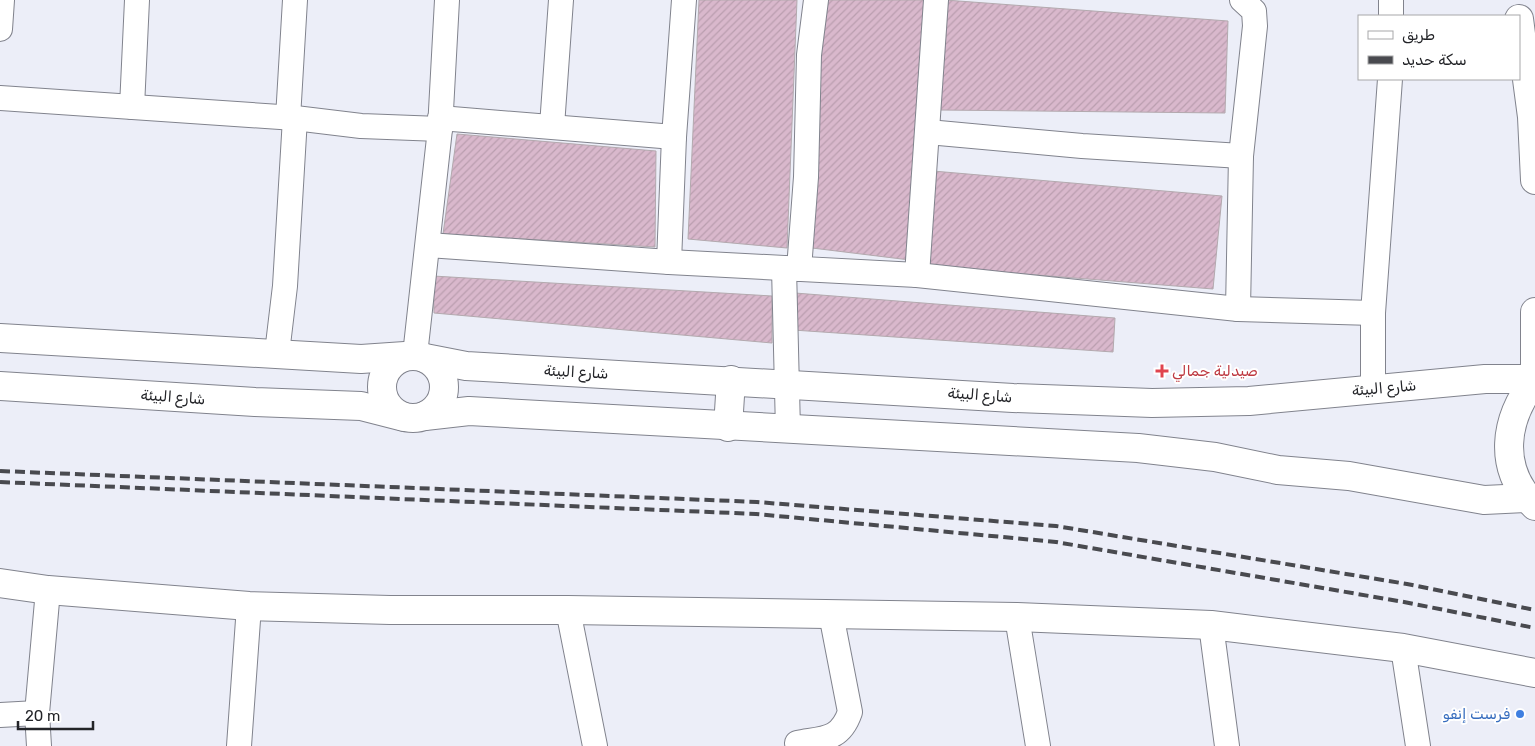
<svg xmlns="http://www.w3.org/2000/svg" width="1535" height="746" viewBox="0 0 1535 746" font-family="Rubik,'Noto Sans Arabic',sans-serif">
	<defs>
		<pattern id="building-hatch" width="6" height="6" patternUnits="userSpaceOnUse" patternTransform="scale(1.25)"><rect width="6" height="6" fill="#d9b8cc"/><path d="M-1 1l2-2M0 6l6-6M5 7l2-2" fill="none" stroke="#ba9eaf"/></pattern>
	</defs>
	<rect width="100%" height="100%" fill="#eceef8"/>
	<g fill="url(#building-hatch)" stroke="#b3a9ae">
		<path d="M699 0H797L787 248 688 239Z"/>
		<path d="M817 0H928L918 261 812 248Z"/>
		<path d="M945 0 1228 21 1225 113 939 110Z"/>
		<path d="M457 134 656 151 655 247 443 234Z"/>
		<path d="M933 171 1222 196 1213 289 924 266Z"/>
		<path d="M433 276 772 296V343L434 313Z"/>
		<path d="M795 293 1115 318 1113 352 793 330Z"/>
	</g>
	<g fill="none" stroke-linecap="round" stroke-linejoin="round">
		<g stroke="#81838d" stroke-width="26">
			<g id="minor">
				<path d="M1391 0V16"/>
				<path d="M0 29 2 0"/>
				<path d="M0 98 295 118 361 126 440 129"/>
				<path d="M132 107 137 0"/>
				<path d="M288 118 295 0"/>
				<path d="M440 118 674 137"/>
				<path d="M552 126 561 0"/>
				<path d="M928 132 1082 146 1241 156"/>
				<path d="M428 245 669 262 917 275 1238 309 1373 313"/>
				<path d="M669 262 674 137 684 0"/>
				<path d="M784 268 788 430"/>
				<path d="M799 269 806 177 809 55 816 0"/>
				<path d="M917 275 936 0"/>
				<path d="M1238 309 1241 156 1255 26 1254 11 1242 0"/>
				<path d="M277 353 285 286 295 118"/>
				<path d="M415 355 440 129 447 0"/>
				<path d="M1373 388V313L1390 79"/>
				<path d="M568 610 595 746"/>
				<path d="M1017 617 1038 746"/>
				<path d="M1211 625 1227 746"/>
				<path d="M1403 648 1418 746"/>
				<path d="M0 715 37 713"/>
				<path d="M797 743C823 738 840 741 850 712L831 614"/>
				<path d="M39 746 37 713 48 590"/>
				<path d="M239 746 249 606"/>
			</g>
		</g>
		<g stroke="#81838d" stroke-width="30">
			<path id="tertiary" d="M0 583 48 590 249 606 390 610H568L1017 617 1211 625 1403 648 1535 673"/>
		</g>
		<g stroke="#81838d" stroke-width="30">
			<g id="primary">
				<path d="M1519 19 1532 117 1535 180"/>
				<path d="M1535 312V375"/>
				<path d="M0 338 361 359 405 356"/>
				<circle cx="413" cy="387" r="31"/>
				<path d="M425 358 466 366 1013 398 1152 403 1249 401 1485 379H1535"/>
				<path d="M1535 380C1504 419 1497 468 1535 506"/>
				<path d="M0 386 255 402 361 406 404 417"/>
				<path d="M425 416 469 411 1138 448 1215 457 1278 470 1349 476 1484 500 1527 498"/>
				<path d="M728 427 731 380"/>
			</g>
		</g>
		<use href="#minor" stroke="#fff" stroke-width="24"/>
		<use href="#tertiary" stroke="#fff" stroke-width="28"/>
		<use href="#primary" stroke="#fff" stroke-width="28"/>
		<g stroke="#494a4f" stroke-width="4" stroke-dasharray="10 5" stroke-linecap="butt">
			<path d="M0 471 757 502 1056 526 1407 584 1535 610"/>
			<path d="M0 482 756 514 1056 542 1404 602 1535 628"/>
		</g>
	</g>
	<path fill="#e0444e" stroke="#fff" stroke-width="2" d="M1159.5 363.5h5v5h5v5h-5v5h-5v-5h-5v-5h5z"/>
	<circle fill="#3f7fe0" stroke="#fff" stroke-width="2" cx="1520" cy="714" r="5"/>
	<g text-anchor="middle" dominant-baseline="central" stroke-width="4" stroke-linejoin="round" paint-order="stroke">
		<g font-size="15" fill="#be3a42" stroke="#fff" text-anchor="start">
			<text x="1172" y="371">صيدلية جمالي</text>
		</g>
		<g font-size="15" fill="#232428" stroke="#fff">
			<text transform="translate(576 372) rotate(3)">شارع البيئة</text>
			<text transform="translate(1384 388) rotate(-5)">شارع البيئة</text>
			<text transform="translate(980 395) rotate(4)">شارع البيئة</text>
			<text transform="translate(173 397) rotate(4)">شارع البيئة</text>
		</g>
		<g font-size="15" fill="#366cbe" stroke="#fff" text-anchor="end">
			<text x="1510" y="714">فرست إنفو</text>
		</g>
	</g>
	<rect x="1358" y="15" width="162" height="65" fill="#ffffff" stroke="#a7a7a9"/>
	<rect x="1368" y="31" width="25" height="8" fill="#ffffff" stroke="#a7a7a9"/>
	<text x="1402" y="40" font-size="15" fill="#232428">طريق</text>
	<rect x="1368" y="56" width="25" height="8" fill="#494a4f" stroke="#a7a7a9"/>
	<text x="1402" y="65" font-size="15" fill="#232428">سكة حديد</text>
	<path d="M18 721v8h75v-8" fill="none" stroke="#232428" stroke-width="2.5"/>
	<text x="25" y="721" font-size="15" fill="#232428" stroke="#ffffff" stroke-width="4" paint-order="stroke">20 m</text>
</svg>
